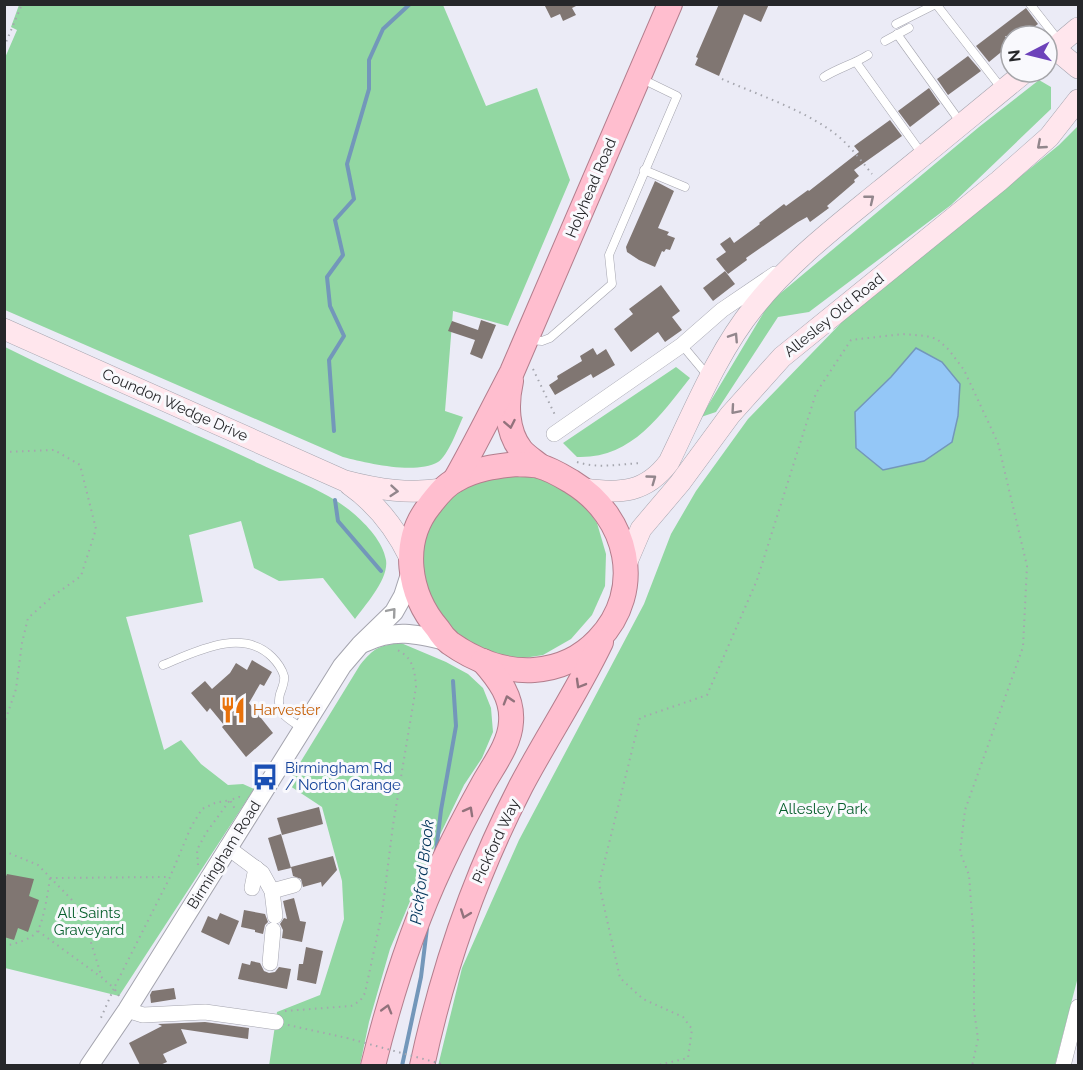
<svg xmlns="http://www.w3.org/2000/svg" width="1083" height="1070" viewBox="0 0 1083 1070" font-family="Raleway,sans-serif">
	<rect width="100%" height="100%" fill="#ebebf6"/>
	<g fill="#92d7a2">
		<path d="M19 5H443L486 106 537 88 570 180 508 326 453 311 445 411 463 417C458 428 448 456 438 462 415 475 367 463 343 457L5 310 4 60 17 30 11 27Z"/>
		<path d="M1039 80 1051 87V109L951 205 809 312 778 317 716 412 701 417 770 302 979 127Z"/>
		<path d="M1078 126V977L1055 1065 438 1066 462 968 519 840 644 604 671 534 696 491 748 419 844 320 1059 145Z"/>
		<path d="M5 347C89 389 176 424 260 464 289 478 329 492 353 513 367 525 383 542 386 560 389 579 365 605 355 619L323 578 279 581 254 568 241 521 189 535 203 602 126 617 164 750 181 740 201 764 228 785 243 784 254 789 119 996 5 968Z"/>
		<path d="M676 367 690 378C660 416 631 459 577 457L563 443Z"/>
		<path d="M522 470 579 497 597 523 606 554 605 586 592 615 571 639 543 655 511 660 453 640 419 589 423 529 462 483Z"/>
		<path d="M401 643 446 662 468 674 483 688 491 708 493 732 482 758 464 785 423 870 390 949 369 1022 360 1065 269 1066 277 1012 320 995 344 919 342 881 322 807 287 784 360 665C375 647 378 646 401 643Z"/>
	</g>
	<path fill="#94c7f7" stroke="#7397ba" stroke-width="1.5" d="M916 348 942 362 960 384 958 416 952 442 924 461 883 470 856 448 855 412 891 377Z"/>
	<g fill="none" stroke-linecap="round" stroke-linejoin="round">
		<g stroke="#7397ba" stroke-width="4">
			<path d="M334 431 329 360 344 336 330 306 327 277 343 255 335 220 354 199 347 164 369 89V60L383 29 410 4"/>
			<path d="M335 500 338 521 381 571"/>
			<path d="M436 852 441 810 456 726 453 681"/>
			<path d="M402 1066 421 977 427 928"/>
		</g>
	</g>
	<g fill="#807672">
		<path d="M544 4H580L572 8 576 15 563 21 560 14 551 18Z"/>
		<path d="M719 4H769L761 22 744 14 719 76 695 65 698 58 696 57Z"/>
		<path d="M1026 8 1038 24 1022 36H1005L1011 44 989 62 976 46Z"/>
		<path d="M968 56 981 71 948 95 937 79Z"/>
		<path d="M929 88 940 104 910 127 898 111Z"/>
		<path d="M890 120 902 136 854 170 859 176 854 180 855 182 827 206 829 208 810 222 807 217 798 222 746 258 747 260 728 274 716 259 726 252 720 244 730 237 734 243 760 224 759 223 784 204 786 206 808 190 809 191 859 152 854 146Z"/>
		<path d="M655 181 674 191 658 228 669 232 667 235 675 238 670 250 666 249 664 252 662 251 655 267 639 260 627 252 626 247Z"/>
		<path d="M725 271 735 284 713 301 703 288Z"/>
		<path d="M661 285 680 311 672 317 682 330 665 342 658 332 631 352 614 329 633 314 629 309Z"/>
		<path d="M481 320 496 325 482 359 470 354 475 340 448 331 452 321 478 330Z"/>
		<path d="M593 348 597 355 606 349 615 365 593 378 591 374 555 395 549 385 558 379 557 376 582 361 580 356Z"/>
		<path d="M252 660 272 672 264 686 260 684 249 703 273 733 246 757 222 727 224 725 210 708 207 712 191 693 205 681 212 689 230 673 236 663 247 670Z"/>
		<path d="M319 807 323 824 282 835 277 818Z"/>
		<path d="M281 834 291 868 278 871 268 838Z"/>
		<path d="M333 856 337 870 322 887 321 882 303 887 301 879 293 876 291 867Z"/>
		<path d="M7 874 34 879 29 896 39 900 28 932 18 928 14 940 4 937V881Z"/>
		<path d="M294 898 300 921 306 922 302 942 282 938 283 930 280 924 284 918 287 919 283 901Z"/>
		<path d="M244 910 265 914 268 922 265 925 263 934 255 932V930L241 927Z"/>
		<path d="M220 913 239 921 229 945 201 932 208 916 217 920Z"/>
		<path d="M306 947 323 951 316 984 297 980 299 964H303Z"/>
		<path d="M251 961 260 963 264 971 269 973 275 972 279 967 291 969 287 989 238 979 242 963 250 965Z"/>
		<path d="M174 988 176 999 151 1003 150 995 152 991Z"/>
		<path d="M205 1022 249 1028 248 1039 181 1029 187 1043 163 1054 167 1062 160 1065H140L129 1043 162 1026 158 1024Z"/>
	</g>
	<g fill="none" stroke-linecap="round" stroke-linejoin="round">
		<g stroke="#a4a4ae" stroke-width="9">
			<g id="service">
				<path d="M936 4 1002 89"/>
				<path d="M1030 4 1059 41"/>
				<path d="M896 24 936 4"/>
				<path d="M897 34 961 123"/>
				<path d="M885 41 909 28"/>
				<path d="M856 62 922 154"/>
				<path d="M824 77C838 68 854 64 868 55"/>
				<path d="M644 170 685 187"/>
				<path d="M531 340 542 341 550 338 612 284 609 255 677 96 640 78"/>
				<path d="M682 345 708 376"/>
				<path d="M163 665C195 652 242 627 272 657 277 662 282 669 284 676 285 682 282 688 280 694 275 713 288 719 302 728"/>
			</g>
		</g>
		<g stroke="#a4a4ae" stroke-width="16">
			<g id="minor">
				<path d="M554 434 682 345 722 310 775 274"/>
				<path d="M227 847 262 873 272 891 275 916"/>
				<path d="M252 888 256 868"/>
				<path d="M272 891 294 885"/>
				<path d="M270 963 273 930"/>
				<path d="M127 1010 143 1015 205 1012 276 1022"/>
				<path d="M1063 1066 1078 1007"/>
			</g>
		</g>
		<g stroke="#a4a4ae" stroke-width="20">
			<g id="tertiary">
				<path d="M364 643C395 628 417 634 449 642"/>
				<path d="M89 1066 127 1010 342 666 360 645 394 612 403 596 411 571"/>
			</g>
		</g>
		<g stroke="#a4a4ae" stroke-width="22">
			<g id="secondary">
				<path d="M1054 48 1078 68"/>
				<path d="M1047 54 1078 28"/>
				<path d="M4 329 345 481C379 490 409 494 443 489"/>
				<path d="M350 485C377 504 396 529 410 558"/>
				<path d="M584 489C620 494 646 493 669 462 695 409 717 353 754 307 789 263 834 228 877 193 927 153 976 112 1025 72"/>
				<path d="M626 564 641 529 680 483 730 415 782 357 999 181 1049 137 1078 100"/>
			</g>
		</g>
		<g stroke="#b37e8d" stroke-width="26">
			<g id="trunk">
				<path d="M511 381C506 403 506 431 521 450 526 456 534 461 540 466"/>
				<path d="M517 464C524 465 532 464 539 466 551 469 562 476 572 482 628 516 646 590 598 640 581 658 560 668 534 670 504 672 474 660 450 643 445 639 441 634 438 629 408 594 400 542 430 505 437 496 445 485 456 480 474 469 496 466 517 464Z"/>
				<path d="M455 480C475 445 493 408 512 372L670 4"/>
				<path d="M373 1066C390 997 411 930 441 866 454 838 468 811 483 784 493 766 510 744 511 722 513 698 499 679 483 661"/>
				<path d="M422 1066C443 968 475 875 521 786 547 737 577 692 601 642"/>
			</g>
		</g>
		<g stroke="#a5a6ae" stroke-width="2" stroke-dasharray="1.5 4.5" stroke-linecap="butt">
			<path d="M4 47 22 4"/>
			<path d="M722 79C754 93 798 108 827 128 845 139 859 158 872 174"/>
			<path d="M533 369 555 415"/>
			<path d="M4 452 54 450 80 465 96 529 81 576 53 596 28 618 22 643 16 689 4 724"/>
			<path d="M577 462C599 469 619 464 642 463"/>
			<path d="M4 851 38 865 73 901 89 936 102 978 114 988 100 1020"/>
			<path d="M198 865 197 850 206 833 230 800 239 797 242 798"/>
			<path d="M50 878 170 877"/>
			<path d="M38 931 101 977"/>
			<path d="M4 946C15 944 33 939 38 930 44 919 48 891 50 878"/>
			<path d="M119 996 114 988 170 877 191 827 202 809 215 803 230 800 235 809"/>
			<path d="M285 1011 351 1006 360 1001 365 993 382 913 393 825 416 687C415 671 413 657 397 650"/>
			<path d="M288 1025 347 1038"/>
			<path d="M654 1066 688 1058 692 1029 683 1017 643 999 620 978 599 884 640 718 707 695 757 580 816 393 851 340 903 334 926 336 937 339 949 350 964 370 998 443 1027 566 1023 647 965 810 960 852 969 875 974 942V1010L978 1039 972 1066"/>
		</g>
		<use href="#service" stroke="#fff" stroke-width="8"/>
		<use href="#minor" stroke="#fff" stroke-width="15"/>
		<use href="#tertiary" stroke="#fff" stroke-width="18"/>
		<use href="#secondary" stroke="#ffe6ed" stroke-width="21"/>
		<use href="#trunk" stroke="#ffbecf" stroke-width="24"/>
		<path stroke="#a5a6ae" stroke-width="2" stroke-dasharray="1.5 4.5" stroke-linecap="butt" d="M347 1038 449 1066"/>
	</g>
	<defs><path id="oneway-chevron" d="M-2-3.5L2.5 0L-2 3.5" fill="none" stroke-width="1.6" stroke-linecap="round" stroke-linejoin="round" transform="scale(1.5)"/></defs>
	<g stroke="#92868c">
		<use href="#oneway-chevron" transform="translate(1041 145) rotate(139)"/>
		<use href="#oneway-chevron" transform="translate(870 199) rotate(-39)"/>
		<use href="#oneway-chevron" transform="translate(734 337) rotate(-57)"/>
		<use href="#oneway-chevron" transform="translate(735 410) rotate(131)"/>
		<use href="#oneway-chevron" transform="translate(652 479) rotate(-36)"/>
		<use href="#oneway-chevron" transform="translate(394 491) rotate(5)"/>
	</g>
	<g stroke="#92727c">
		<use href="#oneway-chevron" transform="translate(510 424) rotate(79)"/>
		<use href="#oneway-chevron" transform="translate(580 684) rotate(120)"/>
		<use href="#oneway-chevron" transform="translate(508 700) rotate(-107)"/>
		<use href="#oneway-chevron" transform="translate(469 811) rotate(-61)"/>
		<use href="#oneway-chevron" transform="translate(465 914) rotate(110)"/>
		<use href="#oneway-chevron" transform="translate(387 1009) rotate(-74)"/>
	</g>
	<use stroke="#9d9e9f" href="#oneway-chevron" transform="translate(392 612) rotate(-50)"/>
	<defs>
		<g id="restaurant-bare" transform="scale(2.07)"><path d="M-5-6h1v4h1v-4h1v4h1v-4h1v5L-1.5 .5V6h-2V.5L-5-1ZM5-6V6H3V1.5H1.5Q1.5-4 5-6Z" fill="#e8710a" stroke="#f9f9fd" stroke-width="2.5" paint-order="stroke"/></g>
		<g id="bus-bare" transform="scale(2.07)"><path d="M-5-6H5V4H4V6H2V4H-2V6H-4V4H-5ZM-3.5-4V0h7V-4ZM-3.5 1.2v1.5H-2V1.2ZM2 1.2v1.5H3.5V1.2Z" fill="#1a4fb4" stroke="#f9f9fd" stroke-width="2.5" paint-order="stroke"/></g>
	</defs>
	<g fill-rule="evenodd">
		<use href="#restaurant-bare" x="233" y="710"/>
		<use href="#bus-bare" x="265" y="777"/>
	</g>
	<g text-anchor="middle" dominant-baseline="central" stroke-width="6" stroke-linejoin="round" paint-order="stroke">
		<g font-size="15" fill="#26272a" stroke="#f9f9fd">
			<text transform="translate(591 188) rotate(-67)">Holyhead Road</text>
			<text transform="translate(834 315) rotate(-39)">Allesley Old Road</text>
			<text transform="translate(175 405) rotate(24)">Coundon Wedge Drive</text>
			<text transform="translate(496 841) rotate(-65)">Pickford Way</text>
			<text transform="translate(224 855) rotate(-58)">Birmingham Road</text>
		</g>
		<g font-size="15" fill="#c56008" stroke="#f9f9fd" text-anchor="start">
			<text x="253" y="710">Harvester</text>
		</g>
		<g font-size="15" fill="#164399" stroke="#f9f9fd" text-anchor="start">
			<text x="285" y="768">Birmingham Rd<tspan x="285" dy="17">/ Norton Grange</tspan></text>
		</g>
		<g font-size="15" fill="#09602e" stroke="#f9f9fd">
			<text x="823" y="809">Allesley Park</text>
			<text x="89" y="913">All Saints<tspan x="89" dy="17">Graveyard</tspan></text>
		</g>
		<g font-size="16" font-style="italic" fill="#01345a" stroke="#f9f9fd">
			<text transform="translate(422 872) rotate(-83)">Pickford Brook</text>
		</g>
	</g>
	<rect width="1083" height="1070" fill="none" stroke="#26272a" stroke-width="12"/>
	<g transform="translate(1029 54) rotate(263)"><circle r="28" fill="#f9f9fd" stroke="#a5a5a9" stroke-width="1.5"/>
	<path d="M0-4.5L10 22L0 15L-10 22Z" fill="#6d42ba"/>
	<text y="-9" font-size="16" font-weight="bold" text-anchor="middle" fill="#26272a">N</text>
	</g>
</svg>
